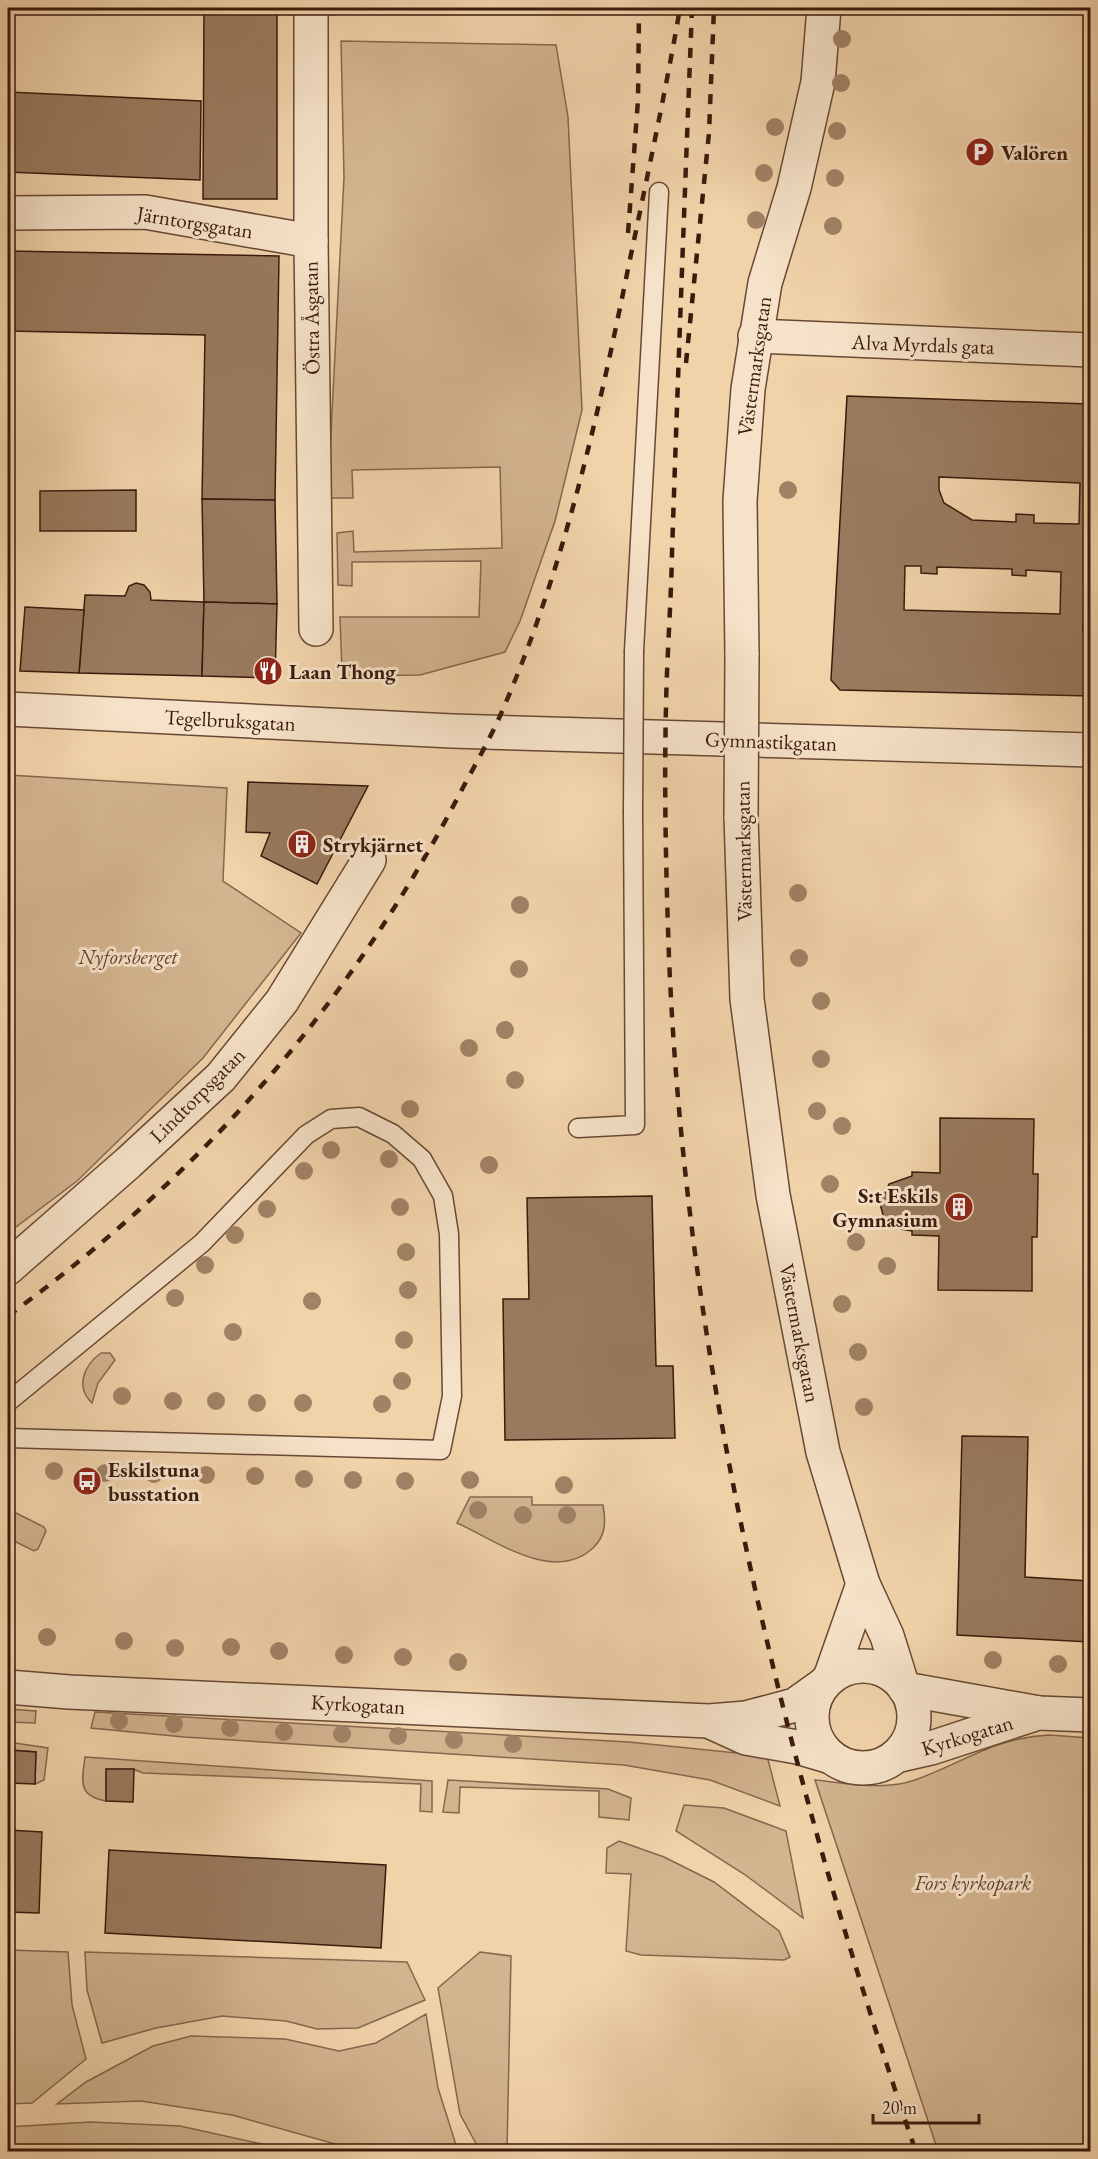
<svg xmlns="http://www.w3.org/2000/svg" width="1098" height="2159" viewBox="0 0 1098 2159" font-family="'EB Garamond',serif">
	<rect width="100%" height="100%" fill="#f1d3aa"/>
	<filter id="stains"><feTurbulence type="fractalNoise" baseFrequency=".00333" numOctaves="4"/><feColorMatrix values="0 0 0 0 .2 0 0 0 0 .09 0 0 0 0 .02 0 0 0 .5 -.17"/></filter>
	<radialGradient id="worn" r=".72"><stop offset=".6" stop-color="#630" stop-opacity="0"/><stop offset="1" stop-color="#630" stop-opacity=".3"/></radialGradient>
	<g fill="#d2b48f" stroke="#86674e" stroke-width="1.5">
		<path d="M341 41 556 45 568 117 582 410 555 521 520 621 505 652 420 675 346 676 342 671 340 617H479L481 561 352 562V586L338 585 337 533 353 531 354 552 502 548 500 467 352 470 353 498H330V453L344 177Z"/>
		<path d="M8 775 227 788 223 881 301 933 203 1058 77 1181 8 1233Z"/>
		<path d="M101 1353H110L115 1360 98 1383 92 1403C75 1387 84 1365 101 1353Z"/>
		<path d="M470 1497H532V1505H603C606 1521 606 1536 593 1548 554 1584 497 1541 457 1523Z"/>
		<path d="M8 1509 44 1527 46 1531 38 1549 34 1551 8 1538Z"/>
		<path d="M8 1709 36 1711 35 1723 8 1722Z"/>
		<path d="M95 1712 629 1742 767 1756 780 1806 710 1780 624 1765 184 1737 91 1728Z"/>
		<path d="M1049 1735 1090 1738V2151H938L815 1780C847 1783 884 1791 915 1780 965 1762 993 1738 1049 1735Z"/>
		<path d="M8 1742 48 1748 44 1780 35 1784 36 1752 10 1750 8 1756Z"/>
		<path d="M85 1757 432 1781V1812L420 1811 421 1784 143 1773 133 1769H106V1801C77 1796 82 1781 85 1757Z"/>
		<path d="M448 1780 608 1789 631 1798 629 1820 599 1817V1791L460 1787 459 1813 443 1812Z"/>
		<path d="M684 1805 724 1808 786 1831 803 1918 744 1874 676 1831Z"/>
		<path d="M619 1841 664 1857 714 1882 779 1931 790 1957 784 1960 641 1955 626 1951 631 1874 606 1873 607 1848Z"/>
		<path d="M8 1950 68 1952 72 2005 86 2059 32 2103 8 2104Z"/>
		<path d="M85 1952 407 1962 425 2000 358 2028 317 2029 286 2021 222 2016 156 2028 102 2043 87 1990Z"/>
		<path d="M480 1952 511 1956 507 2151H480L460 2114 438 1988Z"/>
		<path d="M426 2014 438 2088 456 2145 461 2151H360L232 2115 141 2101 57 2104 86 2082 153 2046 191 2036 285 2039 339 2051 376 2043Z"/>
		<path d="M90 2122 180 2126 294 2151H8V2127Z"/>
	</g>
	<g fill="#997a5e" stroke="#3a1a0c" stroke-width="1.5" fill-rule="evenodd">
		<path d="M204 8H277V199H203Z"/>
		<path d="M8 92 201 101 200 180 8 172Z"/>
		<path d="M8 251 279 256 275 500 202 499 205 335 8 331Z"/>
		<path d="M847 396 1090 404V597H1084L1083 631H1090V696L840 690 831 680ZM939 477 1080 483 1079 524 1034 523V515L1016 514V522L972 520 944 503 939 490ZM905 566H921V573L937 574V567L1012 569V575L1026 576V570L1061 572 1060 614 904 610Z"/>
		<path d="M136 490V531H40V491Z"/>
		<path d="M202 499 275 500 277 604 204 602Z"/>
		<path d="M136 583 144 585 150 592 151 600 204 602 202 676 79 673 85 595 125 596 129 586Z"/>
		<path d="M204 602 277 604 275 678 202 676Z"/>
		<path d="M25 607 84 610 79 673 20 671Z"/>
		<path d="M248 782 368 786 317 884 261 856 270 833 246 832Z"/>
		<path d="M940 1118 1034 1119 1033 1174H1038V1181L1037 1237H1032V1291L938 1290 939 1236 912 1235V1231L895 1228 884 1218 880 1204 889 1184 912 1176V1172L940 1173Z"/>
		<path d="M652 1196 656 1366H673L675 1438 505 1440 503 1299H529L527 1198Z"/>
		<path d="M962 1436 1028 1437 1025 1577 1090 1581V1642L957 1635Z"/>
		<path d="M10 1750 36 1752 35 1784 8 1783Z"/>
		<path d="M106 1769H134L133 1802 106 1801Z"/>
		<path d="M8 1830 42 1832 39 1913 8 1912Z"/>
		<path d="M109 1850 386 1865 381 1948 105 1933Z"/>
	</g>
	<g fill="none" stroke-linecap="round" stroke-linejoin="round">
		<g stroke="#684834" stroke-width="21">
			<g id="service">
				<path d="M634 651 659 192"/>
				<path d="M578 1128 635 1125 633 813"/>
				<path d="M8 1402 202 1243 306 1135 331 1119 359 1117 393 1134 422 1159 443 1196 449 1234 452 1396 441 1450 8 1438"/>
			</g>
		</g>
		<g stroke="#684834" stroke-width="36">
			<g id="minor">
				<path d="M311 8V241L316 629"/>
				<path d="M8 213 145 212 311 241"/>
				<path d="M755 336 1090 350"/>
				<path d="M742 655 740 501 748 389 765 283 794 188 818 82 824 8"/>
				<path d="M741 817 747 999 773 1195 823 1452 863 1584 887 1636 902 1684"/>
				<path d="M8 1268 128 1163 221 1077 282 1001 369 860"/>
				<path d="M830 1678 863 1584"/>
			</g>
		</g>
		<g stroke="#684834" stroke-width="36">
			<g id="tertiary">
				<path d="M8 709 452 731 1090 750"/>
				<circle cx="863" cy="1717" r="51"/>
				<path d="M8 1687 69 1692 709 1721 746 1718 795 1705 823 1685"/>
				<path d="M905 1689 1039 1713 1090 1715"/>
				<path d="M713 1723 746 1738 797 1747 831 1757"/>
				<path d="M896 1756 931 1748 1038 1713"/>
			</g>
		</g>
		<use href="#service" stroke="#f6e2c8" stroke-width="18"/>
		<use href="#minor" stroke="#f6e2c8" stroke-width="33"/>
		<use href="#tertiary" stroke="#f6e2c8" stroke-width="33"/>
		<g stroke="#3a1a0c" stroke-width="4.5" stroke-dasharray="10 10" stroke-linecap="butt">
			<path d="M692 8C685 189 678 371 672 553 671 604 667 655 666 706 664 790 666 874 669 957 686 1366 784 1766 916 2152"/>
			<path d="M628 233 638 100 639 8"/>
			<path d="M686 363 709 133 714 8"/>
			<path d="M8 1316C201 1175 347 1009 458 797 472 770 488 743 500 716 563 573 597 421 628 269 646 182 665 95 680 8"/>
		</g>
		<g stroke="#684834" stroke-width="21" stroke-linecap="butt">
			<path id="service-bridge" d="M633 813 634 651"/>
		</g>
		<g stroke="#684834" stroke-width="36" stroke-linecap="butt">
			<path id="minor-bridge" d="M741 817 742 655"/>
		</g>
		<use href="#service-bridge" stroke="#f6e2c8" stroke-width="18"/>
		<use href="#minor-bridge" stroke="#f6e2c8" stroke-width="33"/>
	</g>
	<g fill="#a18265">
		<circle cx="842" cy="39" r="9"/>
		<circle cx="841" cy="83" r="9"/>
		<circle cx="775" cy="127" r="9"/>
		<circle cx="837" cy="131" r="9"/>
		<circle cx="764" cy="173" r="9"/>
		<circle cx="835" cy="178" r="9"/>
		<circle cx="756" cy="220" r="9"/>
		<circle cx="833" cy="226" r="9"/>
		<circle cx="788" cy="490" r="9"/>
		<circle cx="798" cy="893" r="9"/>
		<circle cx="520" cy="905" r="9"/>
		<circle cx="799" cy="958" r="9"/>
		<circle cx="519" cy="969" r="9"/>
		<circle cx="821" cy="1001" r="9"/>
		<circle cx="505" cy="1030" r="9"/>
		<circle cx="469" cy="1048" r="9"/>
		<circle cx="821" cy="1059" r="9"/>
		<circle cx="515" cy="1080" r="9"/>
		<circle cx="410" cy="1109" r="9"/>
		<circle cx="817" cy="1111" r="9"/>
		<circle cx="842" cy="1126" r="9"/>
		<circle cx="331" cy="1150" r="9"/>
		<circle cx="389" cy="1159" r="9"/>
		<circle cx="489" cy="1165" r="9"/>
		<circle cx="304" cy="1171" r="9"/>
		<circle cx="830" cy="1184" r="9"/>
		<circle cx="400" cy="1207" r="9"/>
		<circle cx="267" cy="1209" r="9"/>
		<circle cx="235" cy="1235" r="9"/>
		<circle cx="856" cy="1242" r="9"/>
		<circle cx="406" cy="1252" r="9"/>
		<circle cx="205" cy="1265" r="9"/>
		<circle cx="887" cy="1266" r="9"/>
		<circle cx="408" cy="1290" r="9"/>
		<circle cx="175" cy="1298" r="9"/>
		<circle cx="312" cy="1301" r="9"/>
		<circle cx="842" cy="1304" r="9"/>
		<circle cx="233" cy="1332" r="9"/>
		<circle cx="404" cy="1340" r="9"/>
		<circle cx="858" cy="1352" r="9"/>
		<circle cx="402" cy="1381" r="9"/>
		<circle cx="122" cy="1396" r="9"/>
		<circle cx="173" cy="1401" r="9"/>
		<circle cx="216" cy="1401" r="9"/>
		<circle cx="257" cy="1403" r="9"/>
		<circle cx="303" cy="1403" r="9"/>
		<circle cx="382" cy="1404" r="9"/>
		<circle cx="864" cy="1407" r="9"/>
		<circle cx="54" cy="1471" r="9"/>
		<circle cx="105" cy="1473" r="9"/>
		<circle cx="154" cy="1474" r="9"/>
		<circle cx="206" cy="1475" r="9"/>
		<circle cx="255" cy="1476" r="9"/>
		<circle cx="304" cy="1479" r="9"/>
		<circle cx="353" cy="1480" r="9"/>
		<circle cx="470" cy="1480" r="9"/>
		<circle cx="405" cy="1481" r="9"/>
		<circle cx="564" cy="1485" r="9"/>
		<circle cx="478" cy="1510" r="9"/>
		<circle cx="523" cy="1515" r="9"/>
		<circle cx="567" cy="1515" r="9"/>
		<circle cx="47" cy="1637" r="9"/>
		<circle cx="124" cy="1641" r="9"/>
		<circle cx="231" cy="1647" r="9"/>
		<circle cx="175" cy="1648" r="9"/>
		<circle cx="279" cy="1651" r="9"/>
		<circle cx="344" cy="1655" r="9"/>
		<circle cx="403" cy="1657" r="9"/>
		<circle cx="993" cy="1660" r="9"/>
		<circle cx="458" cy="1662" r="9"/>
		<circle cx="1058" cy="1664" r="9"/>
		<circle cx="119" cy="1721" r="9"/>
		<circle cx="174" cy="1724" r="9"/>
		<circle cx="230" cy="1728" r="9"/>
		<circle cx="284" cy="1732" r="9"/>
		<circle cx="342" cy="1734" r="9"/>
		<circle cx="398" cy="1736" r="9"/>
		<circle cx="454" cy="1740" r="9"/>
		<circle cx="513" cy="1744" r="9"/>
	</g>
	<defs>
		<g id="parking-disc" transform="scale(1.5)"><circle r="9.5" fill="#8f2418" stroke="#f6e2c8"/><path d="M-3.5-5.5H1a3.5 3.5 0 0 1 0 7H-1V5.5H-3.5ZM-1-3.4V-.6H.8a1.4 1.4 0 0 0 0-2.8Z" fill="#fff"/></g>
		<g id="restaurant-disc" transform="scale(1.5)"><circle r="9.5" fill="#8f2418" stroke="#f6e2c8"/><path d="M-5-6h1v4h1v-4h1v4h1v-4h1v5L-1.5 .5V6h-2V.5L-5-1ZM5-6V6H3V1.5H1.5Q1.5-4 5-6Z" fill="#fff"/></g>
		<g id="building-disc" transform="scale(1.5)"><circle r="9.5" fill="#8f2418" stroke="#f6e2c8"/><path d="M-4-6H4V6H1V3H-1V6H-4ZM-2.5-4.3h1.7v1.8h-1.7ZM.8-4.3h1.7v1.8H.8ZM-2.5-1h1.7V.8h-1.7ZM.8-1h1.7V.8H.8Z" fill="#fff"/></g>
		<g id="bus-disc" transform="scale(1.5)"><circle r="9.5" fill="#8f2418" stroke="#f6e2c8"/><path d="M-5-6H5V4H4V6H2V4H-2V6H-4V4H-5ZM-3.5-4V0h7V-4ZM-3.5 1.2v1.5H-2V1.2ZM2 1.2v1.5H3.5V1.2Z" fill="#fff"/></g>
	</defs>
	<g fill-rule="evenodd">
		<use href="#parking-disc" x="980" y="152"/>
		<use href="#restaurant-disc" x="268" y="671"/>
		<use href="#building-disc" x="302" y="844"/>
		<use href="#building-disc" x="959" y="1207"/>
		<use href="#bus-disc" x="87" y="1481"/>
	</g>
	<g text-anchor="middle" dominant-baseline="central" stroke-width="6" stroke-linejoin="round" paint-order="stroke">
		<g font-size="21" font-weight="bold" fill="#3a1a0c" stroke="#f6e2c8" text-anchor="start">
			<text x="1001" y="152">Valören</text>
			<text x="289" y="671">Laan Thong</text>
			<text x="323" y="844">Strykjärnet</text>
			<text x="938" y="1195" text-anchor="end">S:t Eskils<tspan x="938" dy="24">Gymnasium</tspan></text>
			<text x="108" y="1469">Eskilstuna<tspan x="108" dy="24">busstation</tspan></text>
		</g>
		<g font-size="21" fill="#3a1a0c" stroke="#f6e2c8">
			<text transform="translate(195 222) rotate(9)">Järntorgsgatan</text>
			<text transform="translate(311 318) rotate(-91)">Östra Åsgatan</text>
			<text transform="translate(923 344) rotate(2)">Alva Myrdals gata</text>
			<text transform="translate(754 366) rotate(-82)">Västermarksgatan</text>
			<text transform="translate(230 720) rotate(3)">Tegelbruksgatan</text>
			<text transform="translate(771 741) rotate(2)">Gymnastikgatan</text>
			<text transform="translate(743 851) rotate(-91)">Västermarksgatan</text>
			<text transform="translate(197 1095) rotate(-45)">Lindtorpsgatan</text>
			<text transform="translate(800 1333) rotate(79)">Västermarksgatan</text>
			<text transform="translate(358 1704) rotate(3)">Kyrkogatan</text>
			<text transform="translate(967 1735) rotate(-17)">Kyrkogatan</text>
		</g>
		<g font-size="21" font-style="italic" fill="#60402d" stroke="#f6e2c8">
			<text x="128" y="956">Nyforsberget</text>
			<text x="973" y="1882">Fors kyrkopark</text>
		</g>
	</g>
	<rect width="1098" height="2159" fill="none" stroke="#f1d3aa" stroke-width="30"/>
	<rect x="9" y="9" width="1080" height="2141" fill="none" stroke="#3a1a0c" stroke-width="3"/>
	<rect x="15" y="15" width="1068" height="2129" fill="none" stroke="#3a1a0c" stroke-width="1.5"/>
	<path d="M873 2114v9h106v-9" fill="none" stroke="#3a1a0c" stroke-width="3"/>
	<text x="882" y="2114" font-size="18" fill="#3a1a0c" stroke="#f6e2c8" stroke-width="4.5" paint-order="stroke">20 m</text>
	<rect width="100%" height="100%" filter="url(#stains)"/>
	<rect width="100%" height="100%" fill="url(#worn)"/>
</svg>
